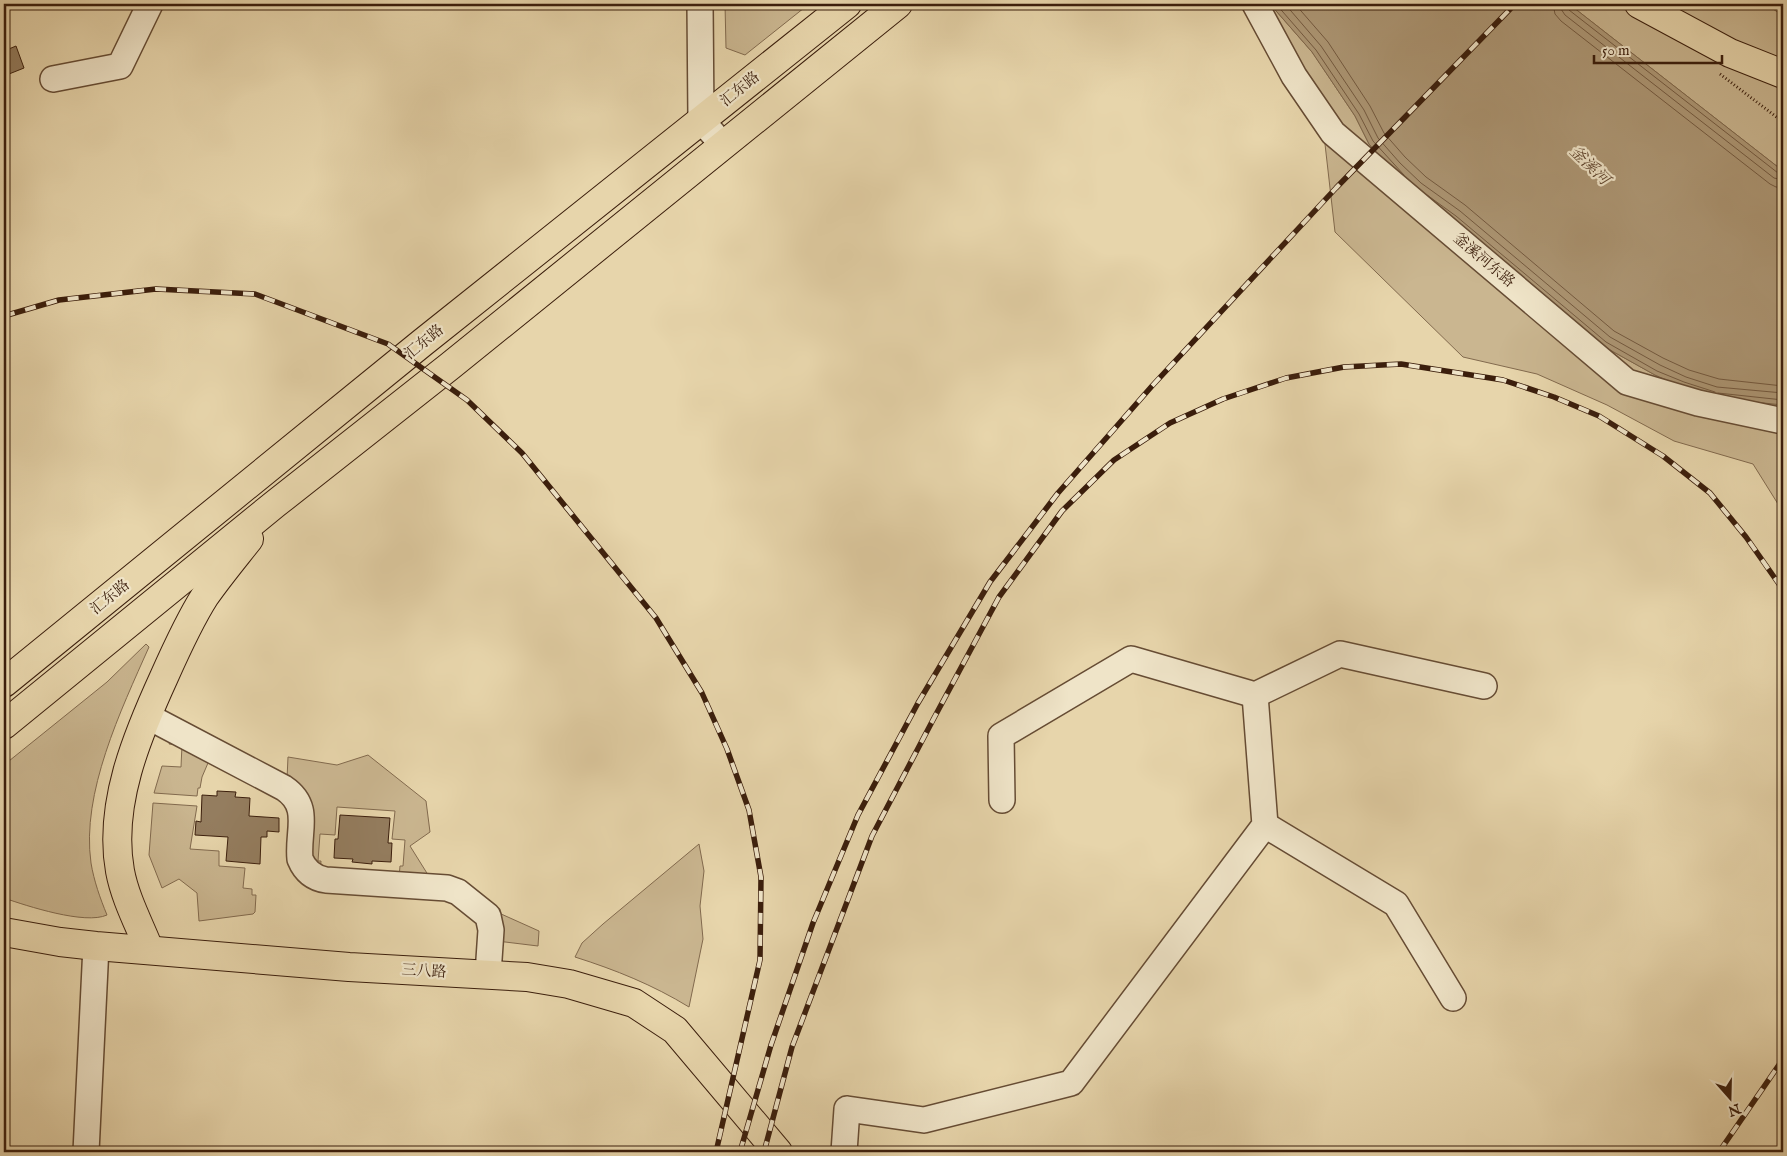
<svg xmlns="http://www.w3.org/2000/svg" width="1787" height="1156" viewBox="0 0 1787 1156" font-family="'IM FELL English','Noto Serif SC',serif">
	<rect width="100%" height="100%" fill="#e7d5ab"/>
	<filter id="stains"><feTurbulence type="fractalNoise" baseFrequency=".004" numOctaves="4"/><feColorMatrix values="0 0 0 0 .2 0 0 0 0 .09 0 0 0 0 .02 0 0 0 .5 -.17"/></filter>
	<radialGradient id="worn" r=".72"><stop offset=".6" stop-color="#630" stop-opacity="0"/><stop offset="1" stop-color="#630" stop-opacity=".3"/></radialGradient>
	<g fill="#cab690" stroke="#826a4e">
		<path d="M725 4H809L745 55 726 48Z"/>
		<path d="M1249 4H1270L1312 52 1355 116 1369 144 1603 346 1655 375 1682 387 1715 398 1783 405V512L1753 464 1674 441 1607 405 1537 374 1463 357 1335 232 1321 109 1312 79Z"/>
		<path d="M1569 4H1766L1783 16V171Z"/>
		<path d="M146 644 149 647C121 710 81 793 91 863 94 881 100 898 107 915 85 925 27 906 4 898V765L107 682Z"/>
		<path d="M172 736 211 756 202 777 200 788H198L197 796 154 793 162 766 181 767 182 745 169 744Z"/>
		<path d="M368 755 426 801 430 832 410 846 430 878H399L400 866H403L405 840 392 839 395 811 337 807 335 835 320 834 318 861H321L320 872 316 870 287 779 288 757 337 765Z"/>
		<path d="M153 803 197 806 190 849 219 851V866L245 868 243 888 252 889V895H256L255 912 253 914 199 921 197 893 179 879 162 888 149 855Z"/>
		<path d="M699 844 704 871 700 906 703 939 689 1007C653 985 616 970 575 957L582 943 603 924Z"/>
		<path d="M490 909 539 931 538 946 497 941Z"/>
	</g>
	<path fill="#ad9775" stroke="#7f674b" d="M1270 4H1569L1783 171V405L1715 398 1682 387 1655 375 1603 346 1392 170 1369 144 1355 116 1312 52Z"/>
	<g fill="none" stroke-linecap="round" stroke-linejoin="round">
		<g stroke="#745a40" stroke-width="1">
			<path d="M1276 4 1316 50 1359 114 1373 141 1404 175"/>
			<path d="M1285 4 1321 46 1364 110 1378 138 1400 163 1421 183 1460 211 1610 337 1660 365 1686 377 1717 387 1783 393"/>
			<path d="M1295 4 1328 42 1370 106 1384 133 1405 157 1426 177 1465 205 1614 331 1663 358 1689 370 1719 379 1783 386"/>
			<path d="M1553 4 1555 14 1561 21 1770 184 1776 187 1783 188"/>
			<path d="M1560 4 1561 9 1565 15 1774 178 1783 180"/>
			<path d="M1567 4 1569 10 1778 173 1783 174"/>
			<path d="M1427 195 1456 216 1606 342 1657 371 1684 382 1715 392"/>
			<path d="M1718 393 1783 400"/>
		</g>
	</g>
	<g fill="#947d5f" stroke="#3b1e0c">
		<path d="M16 46 24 68 4 76V51Z"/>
		<path d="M217 791 236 792 235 797 250 798 249 816 279 818V832L267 831V837H261L260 864 226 861 228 837 195 835 196 821 201 822 202 795 217 796Z"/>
		<path d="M340 815 390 818 388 843H392L391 862 372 861V864L352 862 353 859 334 858 335 839H338Z"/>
	</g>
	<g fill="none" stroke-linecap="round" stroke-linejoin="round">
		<g stroke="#664c34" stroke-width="28">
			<g id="minor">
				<path d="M700 4 701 120 723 145"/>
				<path d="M1255 4 1294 76 1333 133 1627 382 1698 403 1783 421"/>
				<path d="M53 79 120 66 150 4"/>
				<path d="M147 716 284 788C312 807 297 831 300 859 305 871 313 878 326 880L447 888 458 892 488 916 491 930 488 974"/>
				<path d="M1002 800 1001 736 1131 659 1255 695 1340 654 1484 686"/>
				<path d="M1265 825 1396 904 1453 998"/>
				<path d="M86 1152 96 946"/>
				<path d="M844 1152 847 1109 924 1120 1071 1083 1265 825 1255 695"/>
			</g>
		</g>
		<g stroke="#3b1e0c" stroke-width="30">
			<g id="major">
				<path d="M1639 4 1730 53 1783 74"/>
				<path d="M4 683 422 343 847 4"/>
				<path d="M4 725 275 504 450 366 898 4"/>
				<path d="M4 932 60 942 96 946 349 967 527 977 569 984 634 1003 675 1030 778 1152"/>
				<path d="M149 949C139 924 125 898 120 871 108 805 137 736 164 677 176 650 189 621 205 596 219 576 234 558 249 539"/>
			</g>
		</g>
		<path stroke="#3b1e0c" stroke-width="3" stroke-dasharray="1 2.5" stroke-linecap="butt" d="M1720 74 1783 122"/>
		<use href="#minor" stroke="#efe4c8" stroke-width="25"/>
		<use href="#major" stroke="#e7d5ab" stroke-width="28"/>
		<g stroke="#3b1e0c" stroke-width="5.5">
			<g id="rail">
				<path d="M4 316 59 300 156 289 255 294 388 344 467 400 522 453 656 618 702 693 727 749 749 810 761 877 760 960 716 1152"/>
				<path d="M740 1152 771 1045 813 923 858 815 918 703 990 582 1058 493 1152 386 1336 188 1515 4"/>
				<path d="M764 1152 792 1047 872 836 934 718 999 597 1062 511 1114 460 1170 423 1223 399 1286 378 1344 367 1401 364 1503 380 1554 397 1599 416 1663 456 1710 493 1746 537 1779 584 1783 593"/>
				<path d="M1719 1152 1783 1059"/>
			</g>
		</g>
		<use href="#rail" stroke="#efe4c8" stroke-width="4" stroke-dasharray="11" stroke-linecap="butt"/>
	</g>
	<g text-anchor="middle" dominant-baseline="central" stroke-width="4.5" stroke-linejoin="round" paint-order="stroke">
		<g font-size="15" fill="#3b1e0c" stroke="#efe4c8">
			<text transform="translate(740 89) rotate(-39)">汇东路</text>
			<text transform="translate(1484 260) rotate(40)">釜溪河东路</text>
			<text transform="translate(424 342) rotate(-39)">汇东路</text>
			<text transform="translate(110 597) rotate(-39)">汇东路</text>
			<text transform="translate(424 971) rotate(3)">三八路</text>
		</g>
		<g font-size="16" font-style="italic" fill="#634831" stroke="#efe4c8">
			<text transform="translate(1589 166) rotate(44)">釜溪河</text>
		</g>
	</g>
	<rect width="1787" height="1156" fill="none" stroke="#e7d5ab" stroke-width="20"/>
	<rect x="5" y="5" width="1777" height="1146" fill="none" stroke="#3b1e0c" stroke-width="2.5"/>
	<rect x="10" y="10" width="1767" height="1136" fill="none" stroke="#3b1e0c"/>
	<g transform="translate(1730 1098) rotate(160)" stroke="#efe4c8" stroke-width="4" paint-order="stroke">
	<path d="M0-4L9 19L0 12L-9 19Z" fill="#3b1e0c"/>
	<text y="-8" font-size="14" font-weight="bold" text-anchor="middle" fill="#3b1e0c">N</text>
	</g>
	<path d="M1594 55v8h128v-8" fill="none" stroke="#3b1e0c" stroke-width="2.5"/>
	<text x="1602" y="55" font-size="15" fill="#3b1e0c" stroke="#efe4c8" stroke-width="4" paint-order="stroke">50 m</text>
	<rect width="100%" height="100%" filter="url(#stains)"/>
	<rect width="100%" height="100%" fill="url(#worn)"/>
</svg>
